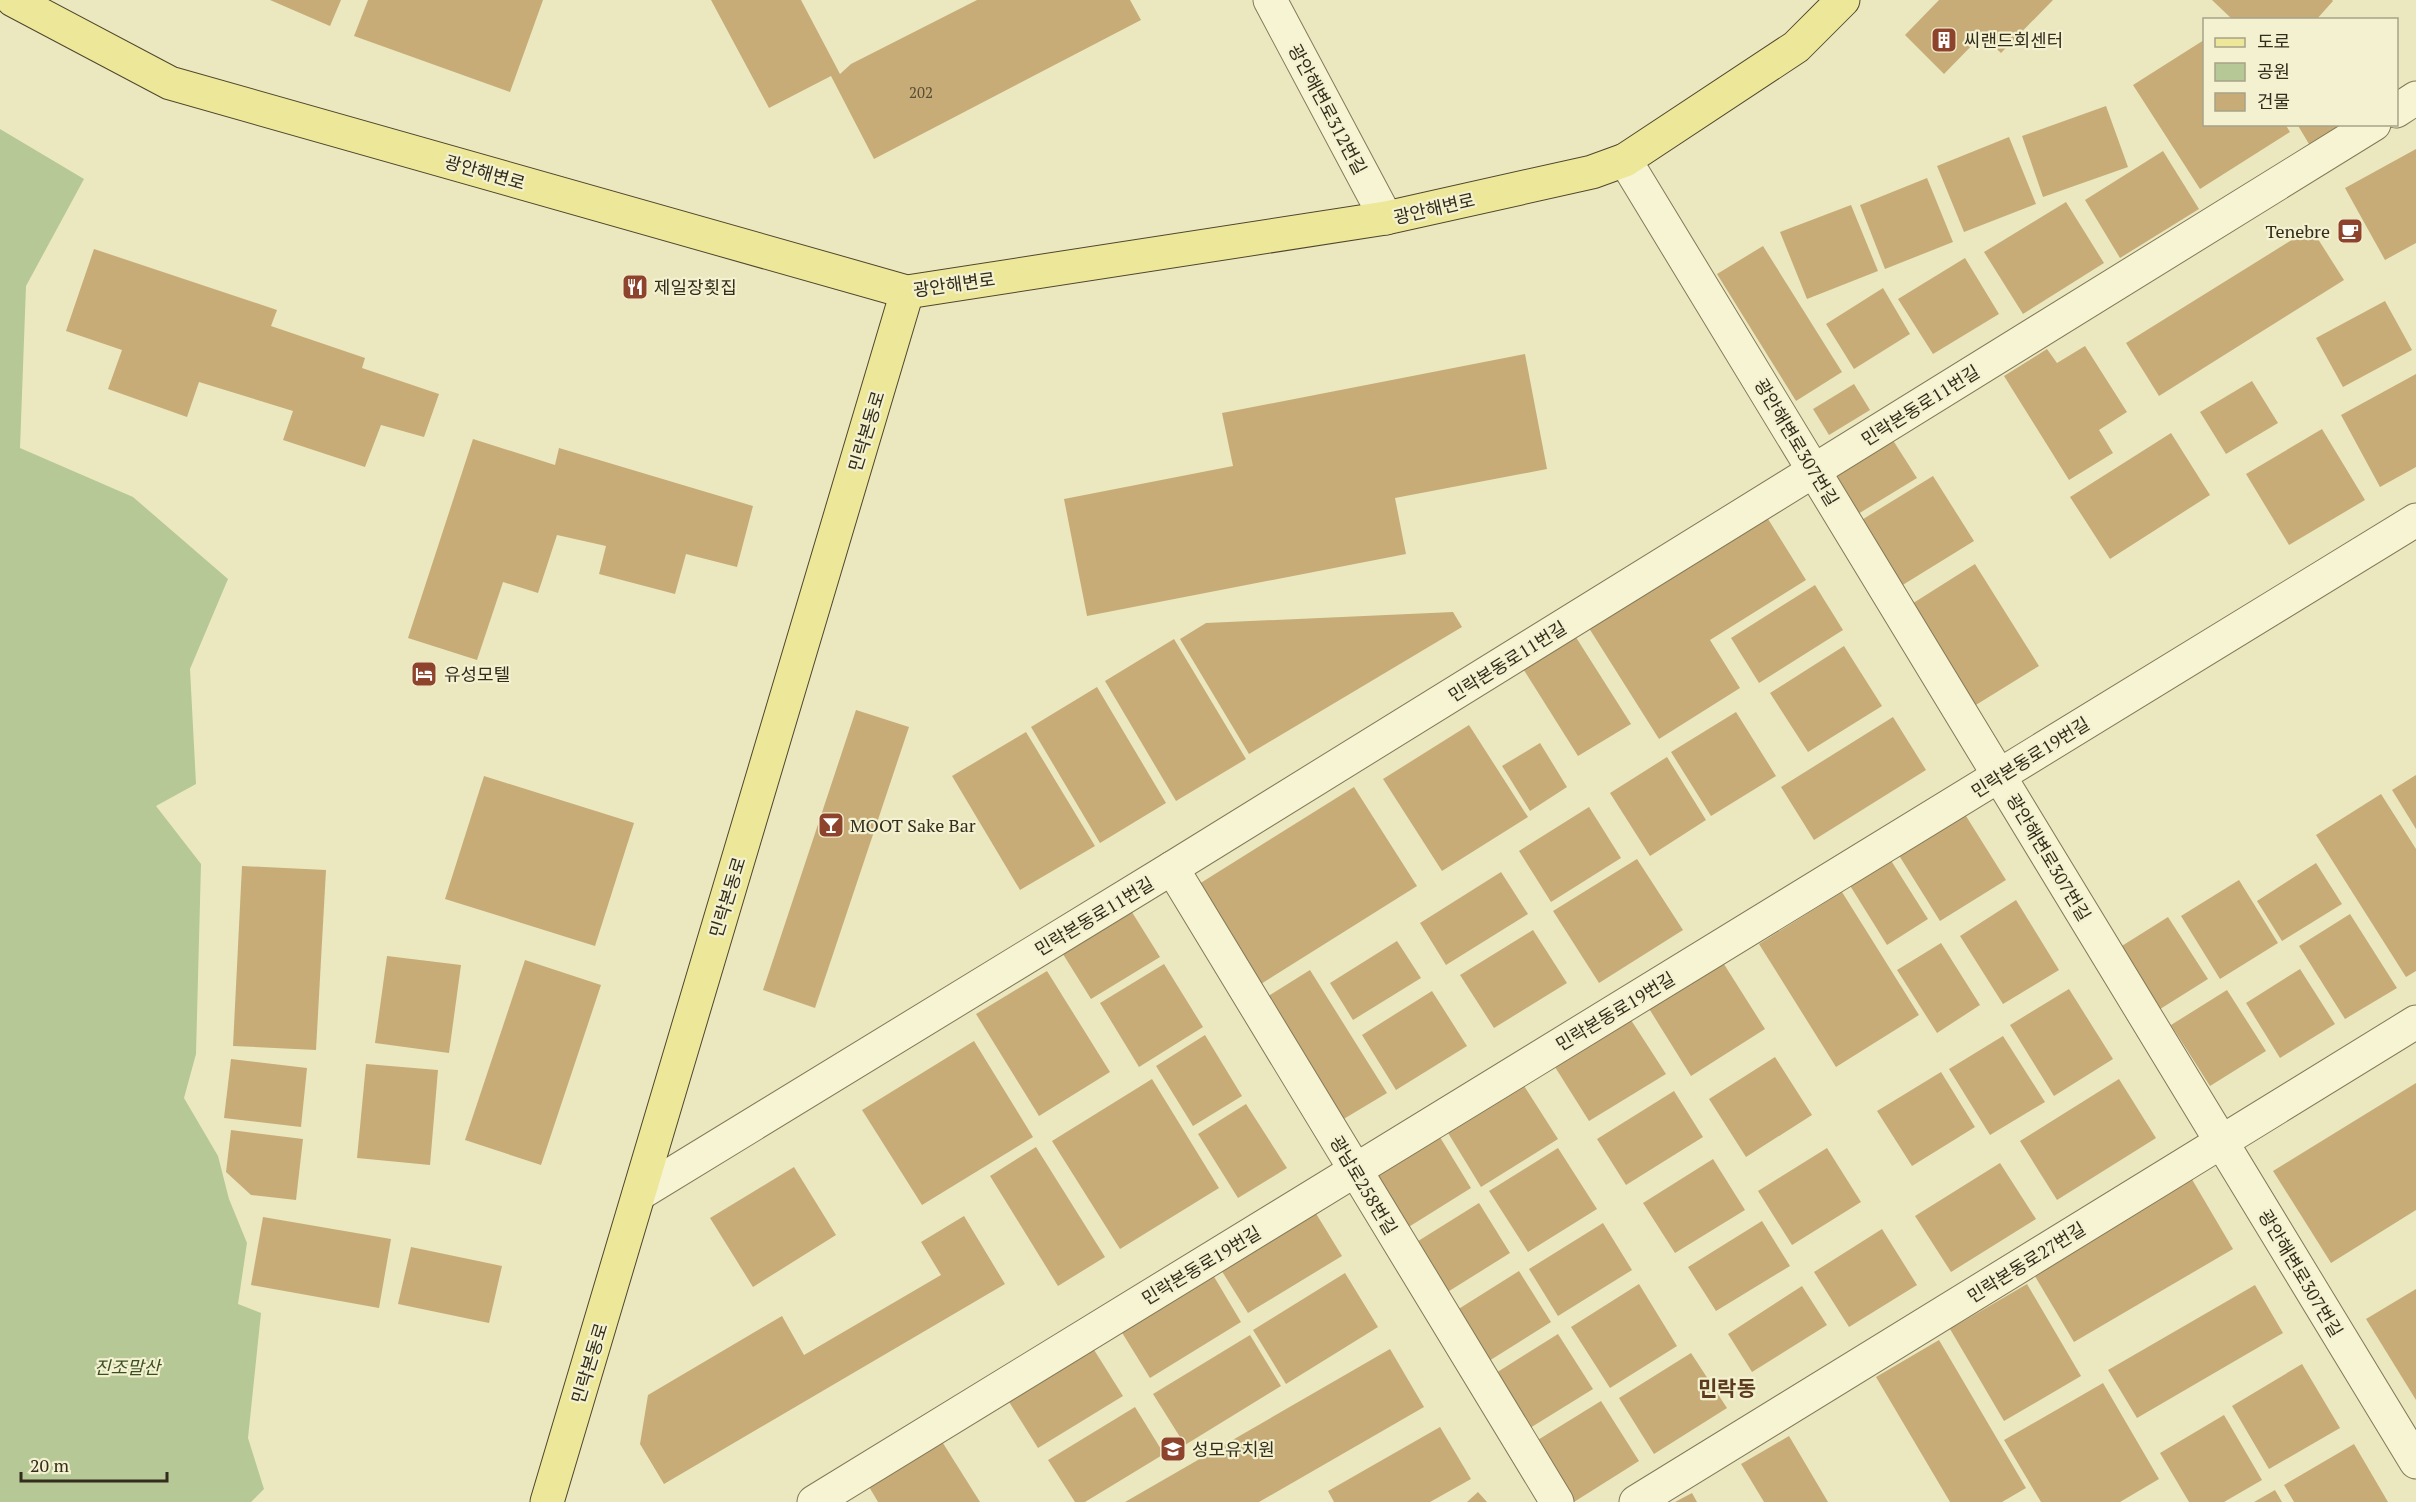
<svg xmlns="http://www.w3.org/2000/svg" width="2416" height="1502" viewBox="0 0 2416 1502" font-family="'PT Serif','Noto Sans KR',serif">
	<rect width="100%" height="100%" fill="#ebe8c0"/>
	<path fill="#b6c895" d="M0 129 84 179 26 286 20 448 133 497 228 579 190 669 196 784 156 806 201 864 196 1054 184 1098 218 1156 229 1199 247 1243 238 1304 261 1313 248 1438 264 1489 251 1502H0Z"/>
	<g fill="#c7ac78">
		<path d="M270 0H341L330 26Z"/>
		<path d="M368 0H543L510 92 354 36Z"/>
		<path d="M711 0H801L840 74 851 64 977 0H1130L1141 20 874 159 831 76 769 108Z"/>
		<path d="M1939 0H2053L2001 53 1982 35 1944 74 1905 35Z"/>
		<path d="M2212 0H2332L2333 1 2316 20H2233Z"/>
		<path d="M2204 40V124H2285L2290 132 2200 189 2133 85Z"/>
		<path d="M2106 106 2128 167 2043 197 2022 136Z"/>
		<path d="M2297 124H2351L2312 149Z"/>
		<path d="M2009 137 2036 204 1964 232 1937 166Z"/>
		<path d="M2416 149V243L2385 260 2345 188Z"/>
		<path d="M2163 151 2199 209 2120 258 2085 200Z"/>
		<path d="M1927 178 1953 242 1885 269 1860 205Z"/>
		<path d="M2066 202 2104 263 2023 314 1984 252Z"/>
		<path d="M1851 205 1878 271 1807 299 1780 232Z"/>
		<path d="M2311 228 2344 280 2159 396 2126 343Z"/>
		<path d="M1763 246 1842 372 1796 401 1717 274Z"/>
		<path d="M94 249 277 310 271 326 365 358 362 368 439 394 424 437 381 425 365 467 283 440 293 411 199 382 187 417 108 389 122 350 66 331Z"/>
		<path d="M1965 258 1999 314 1933 354 1898 299Z"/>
		<path d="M1883 288 1910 334 1854 369 1826 324Z"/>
		<path d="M2385 301 2412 350 2343 387 2316 338Z"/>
		<path d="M2085 346 2127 412 2099 430 2113 453 2069 480 2004 376 2047 349 2057 363Z"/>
		<path d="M1525 354 1547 469 1395 498 1406 554 1087 616 1064 499 1233 466 1222 413Z"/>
		<path d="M2416 374V467L2380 487 2341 415Z"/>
		<path d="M2252 381 2278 423 2226 454 2200 412Z"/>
		<path d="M1854 384 1870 410 1829 435 1813 409Z"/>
		<path d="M2322 429 2365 500 2289 545 2246 474Z"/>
		<path d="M2171 433 2210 495 2110 559 2070 497Z"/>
		<path d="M1889 434 1917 478 1853 517 1826 473Z"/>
		<path d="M473 439 555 465 559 448 753 506 737 567 686 554 675 594 599 574 606 546 557 535 538 593 503 582 477 660 408 638Z"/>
		<path d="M1933 476 1974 541 1901 586 1860 521Z"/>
		<path d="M1765 514 1806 580 1710 640 1740 688 1659 739 1587 625Z"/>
		<path d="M1975 564 2039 666 1971 708 1907 607Z"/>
		<path d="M1815 585 1843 630 1759 683 1731 638Z"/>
		<path d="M1453 612 1462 627 1249 754 1180 639 1206 623Z"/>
		<path d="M1572 631 1631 724 1578 756 1520 664Z"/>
		<path d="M1174 639 1246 759 1176 801 1105 681Z"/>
		<path d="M1844 646 1882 706 1808 752 1770 693Z"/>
		<path d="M1097 687 1166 803 1100 843 1031 727Z"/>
		<path d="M856 710 909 727 815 1008 763 990Z"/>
		<path d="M1736 712 1776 776 1711 816 1671 752Z"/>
		<path d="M1893 717 1926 770 1814 840 1781 787Z"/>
		<path d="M1469 725 1528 817 1442 871 1383 779Z"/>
		<path d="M1026 732 1095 846 1020 890 952 776Z"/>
		<path d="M1540 743 1567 787 1530 811 1502 766Z"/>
		<path d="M1667 757 1706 820 1650 856 1610 793Z"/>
		<path d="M2416 775V829L2392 790Z"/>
		<path d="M484 776 634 823 595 946 445 899Z"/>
		<path d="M1354 787 1417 886 1261 984 1199 884Z"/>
		<path d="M2381 794 2416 849V971L2406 977 2316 835Z"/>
		<path d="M1589 807 1621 858 1551 902 1519 851Z"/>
		<path d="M1961 808 2006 880 1940 921 1895 849Z"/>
		<path d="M1637 859 1683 930 1599 983 1553 911Z"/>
		<path d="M1890 859 1928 919 1887 945 1849 884Z"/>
		<path d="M2316 863 2342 904 2282 941 2257 901Z"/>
		<path d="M242 866 326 870 316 1050 233 1046Z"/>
		<path d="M1501 872 1528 914 1446 965 1420 923Z"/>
		<path d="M2239 880 2278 943 2220 979 2181 916Z"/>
		<path d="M1842 892 1919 1015 1836 1067 1759 944Z"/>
		<path d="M2016 900 2059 970 2003 1004 1960 936Z"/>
		<path d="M1130 909 1160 957 1091 999 1061 951Z"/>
		<path d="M2350 914 2397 988 2345 1019 2299 946Z"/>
		<path d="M2168 917 2208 979 2149 1016 2109 954Z"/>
		<path d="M1533 930 1567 983 1494 1028 1460 975Z"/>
		<path d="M1397 941 1421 978 1353 1020 1330 983Z"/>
		<path d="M1941 943 1980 1005 1937 1033 1897 970Z"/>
		<path d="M387 956 461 965 449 1053 375 1043Z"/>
		<path d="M525 960 601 985 541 1165 465 1140Z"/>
		<path d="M1722 961 1765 1029 1691 1076 1648 1007Z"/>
		<path d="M1164 964 1203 1027 1139 1067 1100 1003Z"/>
		<path d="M2300 969 2335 1024 2280 1058 2246 1003Z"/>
		<path d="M1310 970 1387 1093 1342 1120 1265 998Z"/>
		<path d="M1047 971 1110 1072 1039 1116 976 1014Z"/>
		<path d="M2069 989 2113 1059 2054 1096 2010 1025Z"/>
		<path d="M2227 990 2266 1051 2210 1086 2171 1025Z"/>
		<path d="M1432 991 1467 1046 1396 1090 1362 1035Z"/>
		<path d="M1631 1020 1666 1074 1589 1121 1555 1067Z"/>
		<path d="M1205 1035 1242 1096 1193 1126 1156 1066Z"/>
		<path d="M2003 1036 2045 1102 1990 1135 1949 1069Z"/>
		<path d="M974 1041 1033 1137 922 1205 862 1110Z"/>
		<path d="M1775 1057 1812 1115 1746 1157 1709 1099Z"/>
		<path d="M231 1059 307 1068 301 1127 224 1118Z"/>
		<path d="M366 1064 438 1070 430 1165 357 1158Z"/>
		<path d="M1941 1072 1975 1127 1912 1166 1877 1111Z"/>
		<path d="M1152 1079 1219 1188 1120 1249 1052 1141Z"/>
		<path d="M2119 1079 2156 1138 2057 1200 2020 1141Z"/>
		<path d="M1521 1081 1558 1139 1481 1187 1445 1128Z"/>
		<path d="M2416 1083V1210L2331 1263 2273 1171Z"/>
		<path d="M1674 1091 1703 1137 1626 1185 1597 1139Z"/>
		<path d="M1246 1104 1287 1168 1238 1198 1198 1134Z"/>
		<path d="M1435 1129 1471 1188 1399 1233 1362 1174Z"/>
		<path d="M231 1130 303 1139 296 1200 251 1195 226 1172Z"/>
		<path d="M1036 1147 1105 1257 1058 1286 990 1176Z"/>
		<path d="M1558 1148 1597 1209 1528 1252 1489 1191Z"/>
		<path d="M1827 1148 1861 1202 1792 1245 1758 1191Z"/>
		<path d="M1713 1159 1745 1210 1675 1253 1643 1203Z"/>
		<path d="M2000 1163 2036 1219 1951 1272 1915 1216Z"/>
		<path d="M794 1167 836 1235 753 1287 710 1218Z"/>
		<path d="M2190 1176 2233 1249 2074 1342 2030 1268Z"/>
		<path d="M1479 1203 1510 1253 1446 1293 1415 1243Z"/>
		<path d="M1312 1207 1342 1256 1248 1313 1218 1265Z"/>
		<path d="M964 1216 1005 1284 664 1484 640 1444 648 1395 782 1316 804 1355 941 1275 921 1242Z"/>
		<path d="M263 1217 391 1239 379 1308 251 1285Z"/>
		<path d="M1762 1221 1790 1266 1716 1311 1688 1267Z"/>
		<path d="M1603 1223 1632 1270 1558 1316 1529 1269Z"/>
		<path d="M1882 1229 1917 1285 1849 1327 1814 1272Z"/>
		<path d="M411 1247 502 1266 489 1323 398 1304Z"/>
		<path d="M1519 1271 1551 1322 1481 1366 1449 1315Z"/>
		<path d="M1345 1273 1378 1327 1286 1384 1253 1330Z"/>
		<path d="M1213 1275 1241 1322 1150 1378 1121 1331Z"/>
		<path d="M1639 1284 1677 1346 1610 1388 1571 1327Z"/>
		<path d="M2027 1284 2081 1376 2004 1421 1950 1329Z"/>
		<path d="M2255 1285 2283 1333 2137 1418 2108 1370Z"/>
		<path d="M1802 1286 1827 1325 1752 1372 1728 1334Z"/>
		<path d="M2416 1289V1400L2366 1319Z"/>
		<path d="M1558 1334 1593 1389 1522 1433 1488 1378Z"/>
		<path d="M1250 1335 1281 1386 1185 1445 1153 1394Z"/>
		<path d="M1939 1340 2026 1488 2002 1502H1950L1876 1377Z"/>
		<path d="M1091 1345 1123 1396 1038 1448 1006 1397Z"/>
		<path d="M1390 1349 1424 1407 1259 1502H1125Z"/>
		<path d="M1691 1353 1727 1408 1654 1454 1619 1398Z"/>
		<path d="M2302 1364 2340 1428 2269 1469 2232 1406Z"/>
		<path d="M2103 1383 2159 1479 2120 1502H2041L2004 1440Z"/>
		<path d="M1601 1401 1639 1461 1574 1502H1563L1528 1446Z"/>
		<path d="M1135 1407 1164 1454 1085 1502H1075L1048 1460Z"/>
		<path d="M2224 1415 2262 1480 2224 1502H2189L2160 1453Z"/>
		<path d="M1440 1427 1471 1479 1430 1502H1334L1328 1491Z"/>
		<path d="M1789 1436 1828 1502H1764L1741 1464Z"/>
		<path d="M941 1440 980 1502H878L868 1485Z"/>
		<path d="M2354 1444 2388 1502H2294L2284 1485Z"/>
		<path d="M2275 1490 2282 1502H2254Z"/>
		<path d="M1478 1492 1487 1502H1467Z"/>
		<path d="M1692 1493 1697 1502H1675Z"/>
	</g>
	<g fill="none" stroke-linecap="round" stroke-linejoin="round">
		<g stroke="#837959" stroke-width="35">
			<g id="minor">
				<path d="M1270 0 1386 218"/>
				<path d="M2396 111 2416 98"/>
				<path d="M1625 160 2416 1462"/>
				<path d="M1172 868 1557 1502"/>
				<path d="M639 1194 1172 868 2374 124"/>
				<path d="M814 1502 2416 520"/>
				<path d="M1636 1502 2416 1022"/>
			</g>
		</g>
		<g stroke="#50462d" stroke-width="35">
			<g id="major">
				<path d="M13 0 170 83 907 292 1386 218 1592 172 1625 160 1796 47 1843 0"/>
				<path d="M547 1502 907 292"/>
			</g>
		</g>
		<use href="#minor" stroke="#f6f4d2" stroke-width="33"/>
		<use href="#major" stroke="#ede799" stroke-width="33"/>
	</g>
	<defs>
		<g id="building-square" transform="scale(1.35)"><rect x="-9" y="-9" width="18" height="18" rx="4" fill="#8e432c" stroke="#f3f1cf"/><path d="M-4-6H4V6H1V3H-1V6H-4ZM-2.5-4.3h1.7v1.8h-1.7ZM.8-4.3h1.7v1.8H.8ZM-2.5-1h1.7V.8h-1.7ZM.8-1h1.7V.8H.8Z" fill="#fff"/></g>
		<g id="cafe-square" transform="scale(1.35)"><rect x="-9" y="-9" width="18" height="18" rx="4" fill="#8e432c" stroke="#f3f1cf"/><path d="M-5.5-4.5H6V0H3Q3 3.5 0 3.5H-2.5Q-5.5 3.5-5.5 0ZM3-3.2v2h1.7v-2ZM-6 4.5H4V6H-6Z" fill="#fff"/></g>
		<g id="restaurant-square" transform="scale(1.35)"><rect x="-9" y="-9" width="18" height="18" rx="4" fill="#8e432c" stroke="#f3f1cf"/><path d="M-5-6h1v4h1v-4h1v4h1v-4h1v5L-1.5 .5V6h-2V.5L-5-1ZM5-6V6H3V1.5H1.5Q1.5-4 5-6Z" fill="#fff"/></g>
		<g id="hotel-square" transform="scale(1.35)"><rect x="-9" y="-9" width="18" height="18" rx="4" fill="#8e432c" stroke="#f3f1cf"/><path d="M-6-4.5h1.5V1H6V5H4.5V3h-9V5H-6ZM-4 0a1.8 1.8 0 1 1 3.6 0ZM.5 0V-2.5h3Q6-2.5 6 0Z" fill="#fff"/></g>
		<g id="bar-square" transform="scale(1.35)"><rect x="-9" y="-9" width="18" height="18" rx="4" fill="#8e432c" stroke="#f3f1cf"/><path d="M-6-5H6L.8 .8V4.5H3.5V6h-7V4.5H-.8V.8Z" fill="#fff"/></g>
		<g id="school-square" transform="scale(1.35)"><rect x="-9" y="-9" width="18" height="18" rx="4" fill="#8e432c" stroke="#f3f1cf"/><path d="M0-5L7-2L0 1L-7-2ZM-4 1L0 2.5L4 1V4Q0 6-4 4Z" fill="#fff"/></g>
	</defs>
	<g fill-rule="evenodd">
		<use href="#building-square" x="1944" y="40"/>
		<use href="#cafe-square" x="2350" y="231"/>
		<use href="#restaurant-square" x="635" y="287"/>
		<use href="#hotel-square" x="424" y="674"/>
		<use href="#bar-square" x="831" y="825"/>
		<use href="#school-square" x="1173" y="1449"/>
	</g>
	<g text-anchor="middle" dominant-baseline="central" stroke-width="4.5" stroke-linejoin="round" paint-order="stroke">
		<g font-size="15" fill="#584d34">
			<text x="921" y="92">202</text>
		</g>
		<g font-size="18" fill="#332d1d" stroke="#f3f1cf" text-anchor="start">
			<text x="1964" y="40">씨랜드회센터</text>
			<text x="2330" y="231" text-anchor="end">Tenebre</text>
			<text x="654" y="287">제일장횟집</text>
			<text x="444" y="674">유성모텔</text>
			<text x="850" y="825">MOOT Sake Bar</text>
			<text x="1192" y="1449">성모유치원</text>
		</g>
		<g font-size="18" fill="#332d1d" stroke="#f3f1cf">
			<text transform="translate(1328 109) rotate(62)">광안해변로312번길</text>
			<text transform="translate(485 172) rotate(16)">광안해변로</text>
			<text transform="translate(1434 208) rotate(-13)">광안해변로</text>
			<text transform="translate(954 284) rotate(-8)">광안해변로</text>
			<text transform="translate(1920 405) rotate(-32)">민락본동로11번길</text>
			<text transform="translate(866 431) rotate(-73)">민락본동로</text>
			<text transform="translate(1797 442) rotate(59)">광안해변로307번길</text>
			<text transform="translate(1507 661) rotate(-32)">민락본동로11번길</text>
			<text transform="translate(2030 757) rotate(-32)">민락본동로19번길</text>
			<text transform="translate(2049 857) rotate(59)">광안해변로307번길</text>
			<text transform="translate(727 897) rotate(-73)">민락본동로</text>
			<text transform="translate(1094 916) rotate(-31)">민락본동로11번길</text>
			<text transform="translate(1615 1011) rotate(-31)">민락본동로19번길</text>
			<text transform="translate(1364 1185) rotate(59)">광남로258번길</text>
			<text transform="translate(2026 1262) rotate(-32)">민락본동로27번길</text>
			<text transform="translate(1201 1265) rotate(-31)">민락본동로19번길</text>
			<text transform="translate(2301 1273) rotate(59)">광안해변로307번길</text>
			<text transform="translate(589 1363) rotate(-73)">민락본동로</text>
		</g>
		<g font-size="18" font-style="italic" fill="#3a4e24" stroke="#f3f1cf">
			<text x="127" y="1367">진조말산</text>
		</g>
		<g font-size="21" font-weight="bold" fill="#5d3b1e" stroke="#f3f1cf">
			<text x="1727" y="1388">민락동</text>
		</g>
	</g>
	<rect x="2203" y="18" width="195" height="108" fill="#f3f1cf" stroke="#a6a388" stroke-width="1.5"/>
	<rect x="2215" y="38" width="30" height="9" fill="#ede799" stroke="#a6a388" stroke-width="1.5"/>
	<text x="2257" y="48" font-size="18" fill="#332d1d">도로</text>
	<rect x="2215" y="63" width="30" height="18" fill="#b6c895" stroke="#a6a388" stroke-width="1.5"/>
	<text x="2257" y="78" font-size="18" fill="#332d1d">공원</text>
	<rect x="2215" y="93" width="30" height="18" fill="#c7ac78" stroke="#a6a388" stroke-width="1.5"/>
	<text x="2257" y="108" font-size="18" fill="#332d1d">건물</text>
	<path d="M21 1472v9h146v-9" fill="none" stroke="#332d1d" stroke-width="3"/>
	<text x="30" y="1472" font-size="18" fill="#332d1d" stroke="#f3f1cf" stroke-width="4.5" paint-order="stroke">20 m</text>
</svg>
